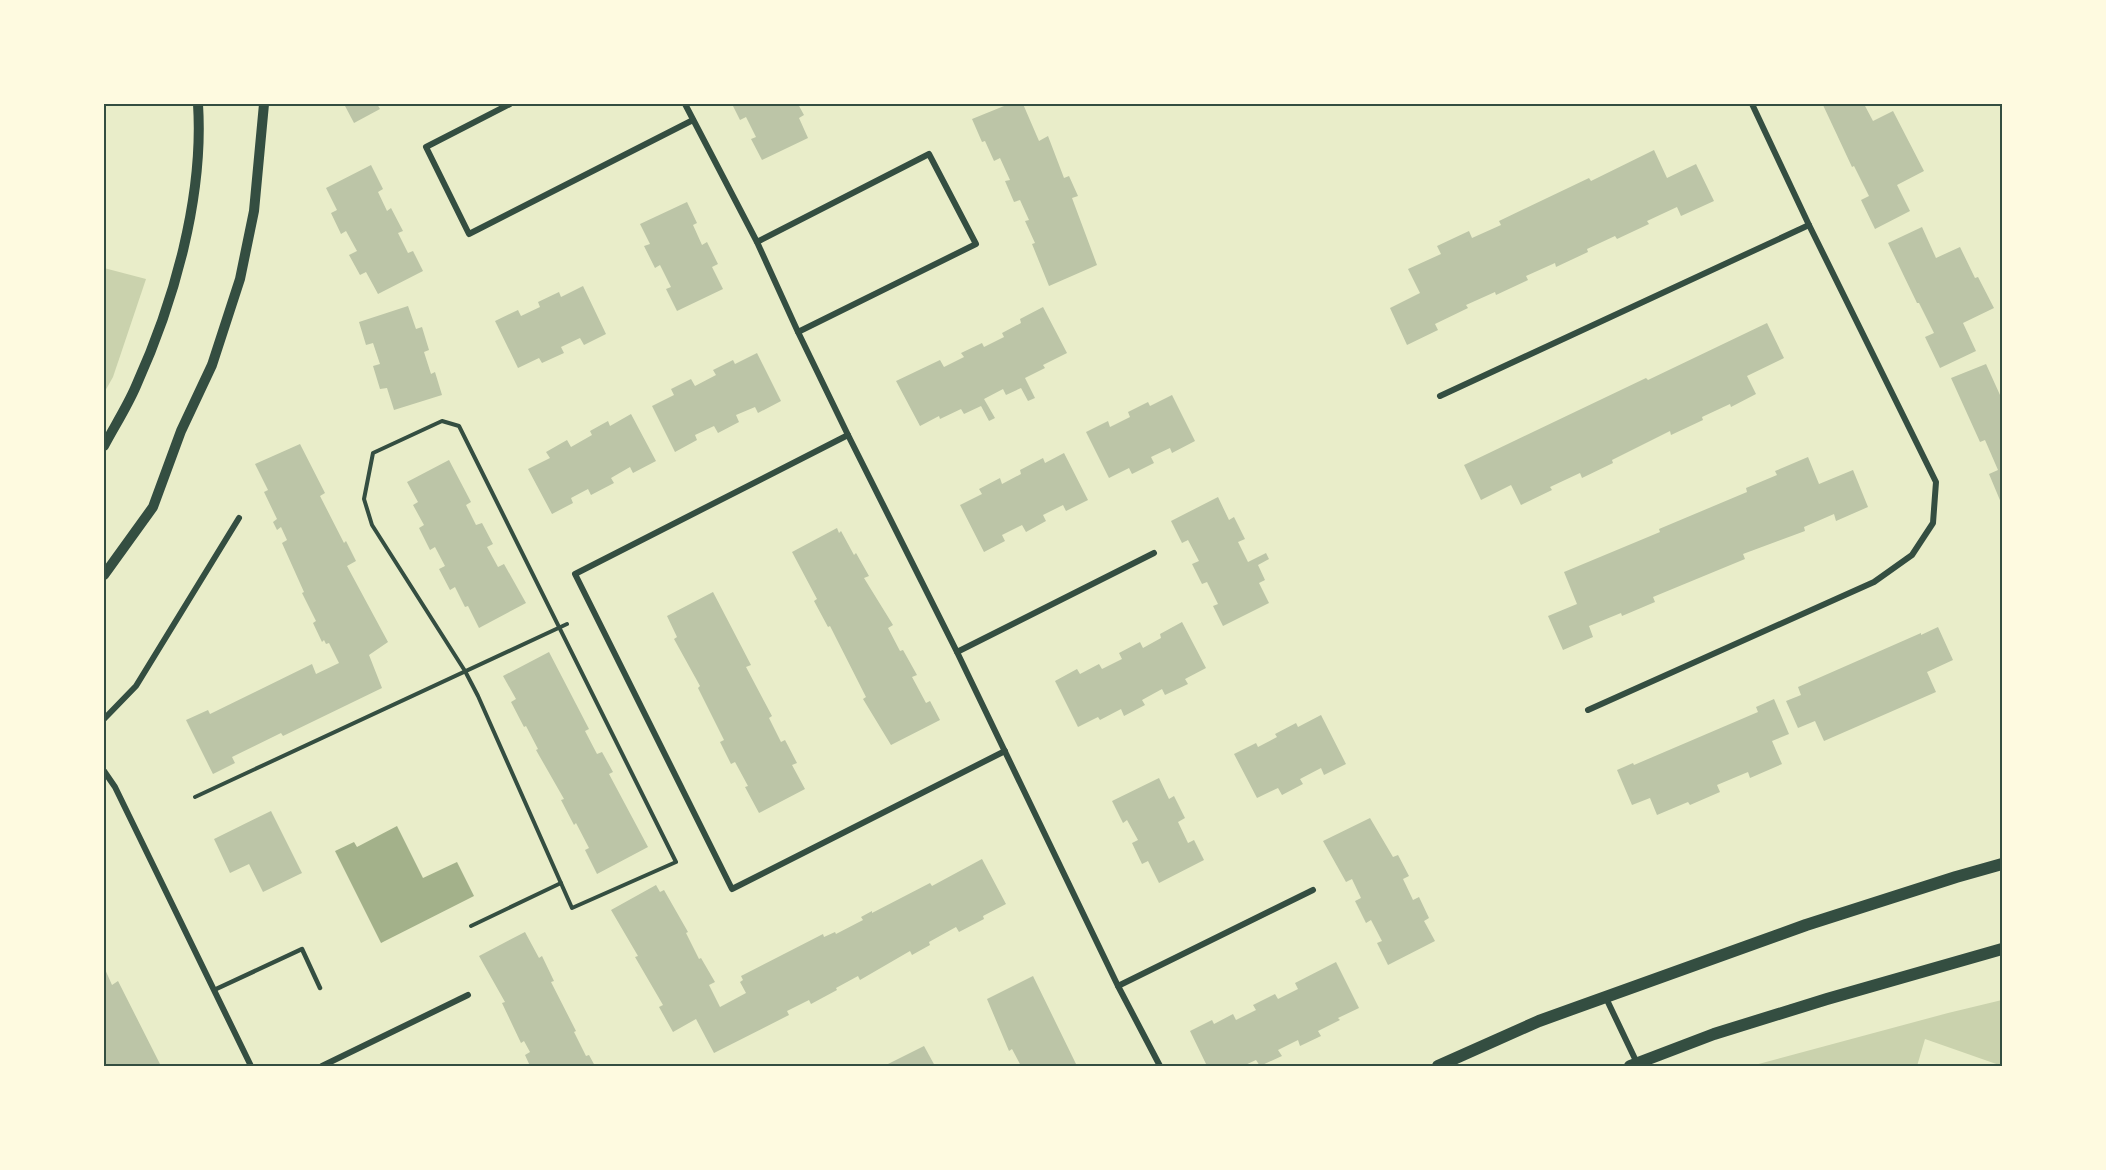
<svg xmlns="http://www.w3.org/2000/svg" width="2106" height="1170" viewBox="0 0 2106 1170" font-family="Manrope,sans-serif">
	<rect width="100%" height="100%" fill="#e9edc9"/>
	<g fill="#cad2ad">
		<path d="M104 268 146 279 113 377 104 393Z"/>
		<path d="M2002 1000V1066L1925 1039 1917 1066H1751L1948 1013Z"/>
	</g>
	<path fill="#a3b18a" d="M397 826 423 878 457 862 474 896 381 943 335 851 354 842 357 847Z"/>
	<g fill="#bcc5a7">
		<path d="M344 104H377L380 109 354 123Z"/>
		<path d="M732 104H798L804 115 799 118 808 138 762 160 751 139 756 137 746 117 740 120Z"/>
		<path d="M1009 104H1023L1039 141 1048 136 1064 178 1069 176 1078 196 1072 198 1097 265 1049 286 1032 244 1035 243 1025 221 1029 220 1020 200 1014 202 1005 181 1010 180 1000 158 994 161 985 141 982 142 972 119Z"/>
		<path d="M1827 104H1864L1873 121 1893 111 1924 171 1897 185 1910 211 1875 229 1861 200 1869 196 1854 166 1852 167 1823 105Z"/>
		<path d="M1654 150 1667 178 1696 164 1714 201 1681 216 1677 207 1647 221 1649 224 1617 239 1615 236 1587 249 1588 252 1556 267 1555 263 1526 276 1528 280 1496 295 1495 292 1466 305 1468 308 1435 324 1438 330 1407 345 1390 308 1420 293 1408 269 1441 254 1437 246 1469 231 1472 238 1501 225 1499 221 1589 178 1591 181Z"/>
		<path d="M371 165 383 189 378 192 387 211 391 208 403 231 398 233 408 253 413 251 423 271 378 294 366 272 360 275 349 255 357 251 346 231 341 234 331 213 337 210 326 188Z"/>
		<path d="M687 202 697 223 693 225 702 245 707 242 718 264 712 267 723 289 677 311 666 289 671 287 660 265 655 268 644 246 650 244 640 224Z"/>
		<path d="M1922 227 1936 258 1960 247 1975 278 1978 277 1994 308 1963 323 1976 351 1940 368 1925 337 1934 333 1919 303H1917L1888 243Z"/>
		<path d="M583 286 606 334 584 345 580 338 561 347 564 353 542 363 539 358 518 368 495 321 518 310 521 316 540 307 538 302 559 292 561 297Z"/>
		<path d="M408 306 416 329 422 327 429 350 424 352 431 374 435 372 442 395 394 410 387 388 380 389 373 366 380 364 373 343 366 345 359 322Z"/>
		<path d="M1043 307 1067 353 1043 365 1045 368 1025 378 1035 398 1028 401 1021 388 1006 395 1003 389 984 399 995 418 989 421 981 406 964 414 961 409 940 419 939 416 920 426 896 381 940 360 944 367 964 357 961 353 982 343 984 347 1004 337 1002 333 1021 323 1020 319Z"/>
		<path d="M1767 323 1784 358 1747 376 1756 394 1731 407 1730 404 1702 417 1703 420 1671 435 1670 431 1612 460 1613 463 1582 478 1580 473 1550 487 1552 490 1521 505 1511 485 1481 500 1464 465 1646 378 1648 380Z"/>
		<path d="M757 353 781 401 758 413 755 407 736 415 739 422 718 433 714 426 695 435 697 440 675 452 652 406 674 395 671 389 691 379 695 386 716 375 713 370 733 360 735 364Z"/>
		<path d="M1986 364 2000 395 2002 394V505L1989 474 1998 470 1985 440 1980 442 1951 378Z"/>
		<path d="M1172 395 1195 441 1172 453 1170 448 1151 457 1154 463 1132 474 1129 468 1109 478 1086 432 1108 421 1110 427 1130 417 1128 412 1148 402 1150 406Z"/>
		<path d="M631 414 656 461 633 473 630 467 611 478 614 483 591 495 588 489 571 498 573 503 552 514 528 469 550 458 546 452 567 440 571 447 592 435 590 431 608 421 610 426Z"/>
		<path d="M300 444 325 493 320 496 344 543 346 541 356 561 347 566 388 642 369 655 382 688 283 736 281 733 232 757 235 763 213 774 186 720 208 710 210 714 312 664 316 674 339 663 329 643 326 644 324 640 322 642 313 623 316 621 302 593 304 592 282 543 287 540 281 527 277 530 273 522 277 519 264 492 268 490 255 464Z"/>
		<path d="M1064 453 1088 500 1066 511 1063 505 1043 515 1046 521 1026 532 1022 525 1002 535 1005 541 984 552 960 505 982 494 979 489 1000 478 1002 484 1021 474 1020 470 1043 458 1045 463Z"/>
		<path d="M1808 457 1819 484 1853 470 1868 507 1836 521 1834 514 1804 527 1805 531 1743 554 1745 559 1653 597 1655 602 1622 616 1621 613 1589 626 1593 637 1563 650 1548 616 1577 604 1564 572 1660 532 1659 529 1747 492 1746 488 1777 475 1775 471Z"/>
		<path d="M449 460 471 502 466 505 476 525 482 523 493 544 487 547 498 567 504 564 526 603 479 628 468 606 465 607 455 587 450 590 439 569 445 566 435 547 430 550 419 528 424 525 413 505 418 502 407 482Z"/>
		<path d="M1218 497 1229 520 1234 517 1245 539 1238 542 1248 562 1266 553 1269 559 1258 565 1265 580 1259 583 1269 603 1223 626 1213 606 1218 604 1207 582 1202 584 1192 564 1199 561 1188 540 1182 543 1171 521Z"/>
		<path d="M837 528 839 533 841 531 854 555 856 553 869 576 864 578 893 625 888 628 900 651 903 650 917 675 912 677 926 703 930 701 940 720 891 745 863 699 866 697 830 626 828 627 814 601 817 599 792 552Z"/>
		<path d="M713 592 751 665 746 667 772 716 769 718 781 742 785 740 797 763 792 765 805 789 759 813 745 787 748 786 735 762 731 764 720 742 724 740 698 688 700 686 674 639 677 637 667 616Z"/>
		<path d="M1182 622 1206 668 1185 679 1188 684 1165 695 1162 689 1142 700 1145 705 1124 716 1121 709 1100 720 1098 717 1078 727 1055 681 1077 669 1080 674 1099 664 1102 669 1122 659 1119 653 1140 642 1143 648 1161 638 1160 634Z"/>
		<path d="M1938 627 1953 660 1927 672 1936 692 1824 741 1815 721 1798 728 1786 701 1801 695 1798 687 1921 633V635Z"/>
		<path d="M549 652 589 729 585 731 597 754 602 752 613 772 609 774 648 847 597 874 585 850 589 848 576 823 574 825 561 800 564 799 536 750 538 749 526 726 524 727 511 702 516 699 503 676Z"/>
		<path d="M1774 699 1789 734 1772 741 1782 764 1750 778 1748 772 1717 785 1720 792 1690 805 1688 802 1657 815 1650 798 1632 805 1617 770 1633 763 1634 765 1758 712 1756 707Z"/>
		<path d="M1321 715 1346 764 1324 775 1321 768 1300 779 1303 784 1282 795 1278 788 1257 798 1234 754 1256 743 1258 747 1277 737 1275 734 1296 723 1298 727Z"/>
		<path d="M1159 778 1169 799 1174 796 1185 818 1178 822 1188 843 1194 840 1204 860 1159 883 1148 861 1142 864 1132 843 1138 840 1127 820 1123 823 1112 801Z"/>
		<path d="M271 811 302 873 263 892 249 864 230 873 214 839Z"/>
		<path d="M1370 818 1393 857 1398 855 1409 876 1403 879 1413 900 1419 897 1429 918 1424 921 1435 941 1388 965 1377 943 1382 941 1371 920 1366 923 1355 901 1361 898 1352 879 1346 882 1323 841Z"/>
		<path d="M982 859 1006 904 983 916 984 919 959 932 956 927 929 942 930 945 912 955 910 951 860 980 858 976 836 988 837 990 811 1004 809 1000 787 1011 789 1015 714 1053 696 1019 673 1032 659 1007 663 1005 635 957 638 956 611 910 656 885 660 892 664 890 688 932 686 933 699 959 701 958 715 982 709 985 720 1007 746 993 740 982 743 980 741 976 823 934 824 937 835 932 836 934 863 920 861 917 872 911V913L930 883 932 886Z"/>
		<path d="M525 932 539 958 542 956 554 981 551 982 576 1031 574 1032 586 1056 589 1055 595 1066H530L525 1055 530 1052 524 1041 521 1043 502 1003 505 1002 479 956Z"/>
		<path d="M1336 962 1359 1008 1338 1018 1340 1020 1318 1031 1321 1036 1300 1046 1298 1040 1278 1050 1282 1056 1260 1066 1256 1060 1243 1066H1207L1190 1031 1212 1020 1214 1024 1233 1014 1236 1020 1256 1010 1253 1005 1275 994 1278 999 1298 989 1295 983Z"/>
		<path d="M104 967 112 985 118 981 161 1066H104Z"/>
		<path d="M1033 976 1077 1066H1021L1012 1049 1009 1051 987 999Z"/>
		<path d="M924 1046 935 1066H884Z"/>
	</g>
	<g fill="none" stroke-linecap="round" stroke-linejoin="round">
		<g stroke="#344e41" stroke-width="4">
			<path d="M442 421 459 426 676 862 572 908 478 696 465 671 372 525 364 499 373 453Z"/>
			<path d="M195 797 567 624"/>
			<path d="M471 926 561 883"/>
		</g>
		<path stroke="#344e41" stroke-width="4.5" d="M214 990 302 949 320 988"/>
		<g stroke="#344e41" stroke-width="6">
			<path d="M510 104 426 147 469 234 693 120"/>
			<path d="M685 104 757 242 798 332 848 435 957 652 1118 986 1160 1066"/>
			<path d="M757 242 929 154 976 244 798 332"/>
			<path d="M1440 396 1809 225"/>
			<path d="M848 435 575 574 732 889 1005 751"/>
			<path d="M957 652 1154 553"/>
			<path d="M1588 710 1874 582 1912 555 1933 523 1936 482 1809 225 1752 104"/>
			<path d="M104 719 136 686 239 518"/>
			<path d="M104 771 115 787 251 1066"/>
			<path d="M1118 986 1313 890"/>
			<path d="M1606 998 1637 1063"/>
			<path d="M322 1066 468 995"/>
		</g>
		<g stroke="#344e41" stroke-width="10">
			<path d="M104 446C114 427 127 407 136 386 174 302 204 197 198 104"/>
			<path d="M104 575 153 507 181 431 212 365 240 279 254 211 264 104"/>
		</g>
		<g stroke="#344e41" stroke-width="12">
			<path d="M1438 1066 1539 1021 1806 925 1956 877 2002 864"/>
			<path d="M1630 1066 1714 1034 1827 999 2002 949"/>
		</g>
	</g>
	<rect width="2106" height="1170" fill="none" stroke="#fefae0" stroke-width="210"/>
	<rect x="105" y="105" width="1896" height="960" fill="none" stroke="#344e41" stroke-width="2"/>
</svg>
